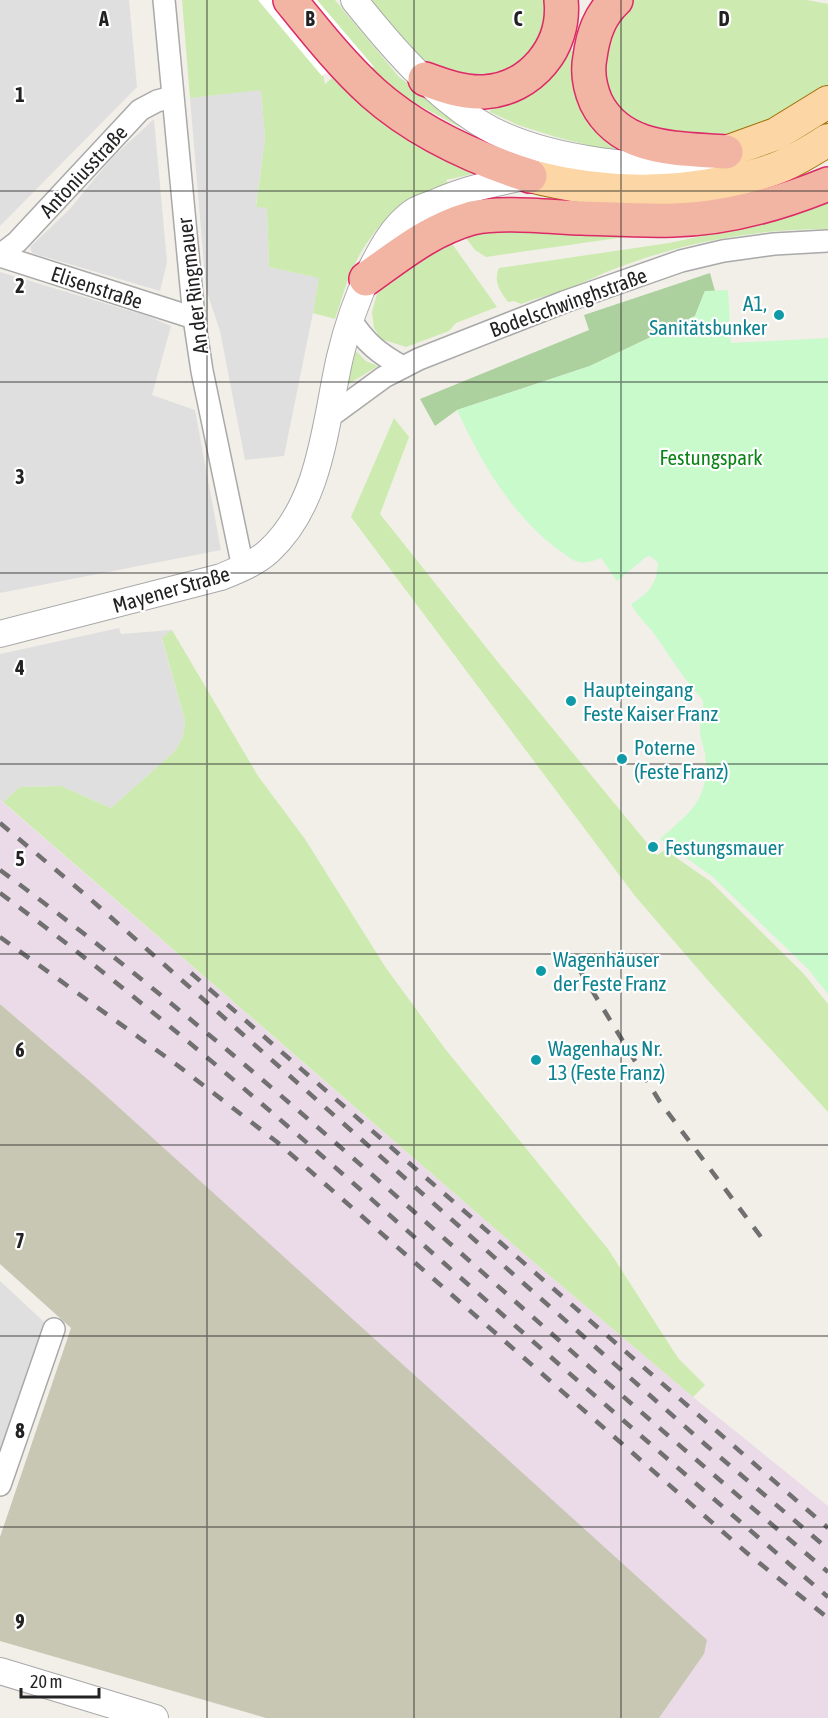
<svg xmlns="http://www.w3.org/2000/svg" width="828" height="1718" viewBox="0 0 828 1718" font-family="'Asap Condensed',sans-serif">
	<rect width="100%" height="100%" fill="#f2efe9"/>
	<g fill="#e0dfdf">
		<path d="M0 0H129L137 87 0 226Z"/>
		<path d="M261 89 265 139 256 206 267 208 269 267 320 278 284 456 245 460 220 331 206 289 190 98Z"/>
		<path d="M154 119 167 262 160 291 32 253 30 247 69 210 112 158Z"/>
		<path d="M0 272 147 316 171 326 152 395 195 410 221 550 0 593Z"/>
		<path d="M119 628 121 634 172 630 162 639 185 721 183 737 175 751 111 808 61 786 20 787 3 802 0 800V654Z"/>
		<path d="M0 1281 44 1322 0 1449Z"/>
	</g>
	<path fill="#ebdbe8" d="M0 800 529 1258 693 1397 828 1506V1718H659L704 1654 93 1084 0 1004Z"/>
	<path fill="#c7c7b4" d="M0 1004 93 1084 707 1640 704 1654 659 1718H266L0 1641V1537L71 1328 0 1264Z"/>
	<g fill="#cdebb0">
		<path d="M182 0H335L399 77 462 122 459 127 393 91 348 51 308 4 325 84 333 77 403 133 477 173 446 180 481 228 646 234 486 257 475 250 463 234 448 238 497 307 456 323 449 331 406 347 381 339 374 328 372 312 377 294 387 281 406 201C382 219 361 247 350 275 344 289 340 305 335 319L313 313 319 278 269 267 267 208 256 207 265 139 261 90 190 98Z"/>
		<path d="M371 0H551L546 45 497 83 437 71 397 36Z"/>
		<path d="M627 0H807L828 4V85L779 116 716 138 680 142 615 114 597 56Z"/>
		<path d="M567 49 573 51 572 65 574 83 620 146 610 151 556 137 518 125 490 112 492 106 525 95 559 68Z"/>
		<path d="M828 200V229C758 229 690 241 625 265 606 271 588 281 569 288 553 294 537 298 521 304L514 301 508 302C500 291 493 282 499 268L669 243 782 219Z"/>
		<path d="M356 351 366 361 378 366 347 385Z"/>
		<path d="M394 418 409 437 380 514 497 661 657 855 665 850 710 881 804 974 828 1004V1112L711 984 635 896 351 517Z"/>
		<path d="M172 630 258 776 305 839 386 968 446 1050 608 1249 678 1358 705 1385 693 1397 529 1258 3 802 20 787 61 786 111 808 175 751 183 737 185 721 162 638Z"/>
	</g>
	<path fill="#add19e" d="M710 273 715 291H705L695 316 590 366 457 410 435 426 420 399 589 330 584 315Z"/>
	<path fill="#c8facc" d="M728 290 731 343 828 338V994L808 969 713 877 660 839C691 811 710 800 705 754 704 746 699 736 700 727 700 716 704 713 703 700 683 679 669 654 652 631 644 622 637 615 631 604 650 593 657 583 658 562L650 556 646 557 617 581 601 558C594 560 586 564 579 562 572 561 565 554 559 550 512 516 481 462 457 410L590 366 695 316 705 291Z"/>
	<path fill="#fff" d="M258 0H317L374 67 326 73 322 76Z"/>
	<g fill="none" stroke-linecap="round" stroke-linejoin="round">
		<g stroke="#a9a9a9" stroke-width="24">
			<g id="minor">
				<path d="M164 0 194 318 202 371 243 568"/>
				<path d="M0 255 17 242 140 110 157 101 172 97"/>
				<path d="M0 256 194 318"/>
				<path d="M350 319C366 343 378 353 403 367"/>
				<path d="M328 418 384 377 419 359 564 302 681 261 723 251 774 244 828 241"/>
				<path d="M0 1485 54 1329"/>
			</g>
		</g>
		<g stroke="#a9a9a9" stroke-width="28">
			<g id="tertiary">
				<path d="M354 0C390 45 429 91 478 122 514 145 558 155 600 161 637 166 672 167 709 157"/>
				<path d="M0 634 221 577C238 570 256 563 269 551 322 502 325 422 340 357 347 327 357 298 370 271 381 249 393 226 413 212 419 208 427 206 434 203 465 189 497 182 530 176"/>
				<path d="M0 1671 155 1718"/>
			</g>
		</g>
		<g stroke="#a06b00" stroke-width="34">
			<g id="primary">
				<path d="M726 152 776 134 828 102"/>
				<path d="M530 176C596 193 660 196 726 182 746 178 766 173 784 165 799 158 814 149 828 140"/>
			</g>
		</g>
		<g stroke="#dc2a67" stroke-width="36">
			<g id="trunk">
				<path d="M290 0C316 32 342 65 373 93 418 133 474 158 530 176"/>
				<path d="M616 0C599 16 593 35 590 57 587 72 590 88 596 102 621 152 679 148 726 152"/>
				<path d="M425 79C444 86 463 93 484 92 531 89 566 47 561 0"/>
				<path d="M366 279C401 254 430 230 472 218 500 211 552 217 582 218 612 219 643 221 673 220 726 219 779 204 828 184"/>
			</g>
		</g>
		<use href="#minor" stroke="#fff" stroke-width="21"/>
		<use href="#tertiary" stroke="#fff" stroke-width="26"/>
		<use href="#primary" stroke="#fcd6a4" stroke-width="32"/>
		<use href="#trunk" stroke="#f2b4a3" stroke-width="33"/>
		<g stroke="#707070" stroke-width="4.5" stroke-dasharray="12 12" stroke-linecap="butt">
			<path d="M0 823 88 897 707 1446 828 1549"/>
			<path d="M0 870C171 996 331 1138 490 1279 601 1378 714 1476 828 1572"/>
			<path d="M0 893C155 1008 300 1136 445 1264 572 1376 699 1487 828 1597"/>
			<path d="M0 937 177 1065 277 1142 747 1553 828 1618"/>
			<path d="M579 969 660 1102 761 1237"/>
			<path d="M191 973 828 1528"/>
		</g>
	</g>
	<path fill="none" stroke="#222" stroke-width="1.5" stroke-opacity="0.55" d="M207 0V1718M414 0V1718M621 0V1718M0 191H828M0 382H828M0 573H828M0 764H828M0 954H828M0 1145H828M0 1336H828M0 1527H828"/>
	<g fill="#0f9aa8" stroke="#fff" stroke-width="2">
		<circle cx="779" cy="315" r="6"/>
		<circle cx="571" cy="701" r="6"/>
		<circle cx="622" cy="759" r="6"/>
		<circle cx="653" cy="847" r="6"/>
		<circle cx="541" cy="971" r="6"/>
		<circle cx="536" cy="1060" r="6"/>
	</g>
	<g text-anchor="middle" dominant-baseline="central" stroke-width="4.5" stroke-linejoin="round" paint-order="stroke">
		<g font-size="21" fill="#222" stroke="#fff">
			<text transform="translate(83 171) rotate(-47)">Antoniusstraße</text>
			<text transform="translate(192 286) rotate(-97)">An der Ringmauer</text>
			<text transform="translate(97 287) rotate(18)">Elisenstraße</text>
			<text transform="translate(568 302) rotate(-20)">Bodelschwinghstraße</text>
			<text transform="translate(171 589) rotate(-16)">Mayener Straße</text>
		</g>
		<g font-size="21" fill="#0d838f" stroke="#fff" text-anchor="start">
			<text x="767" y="303" text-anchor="end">A1,<tspan x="767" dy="24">Sanitätsbunker</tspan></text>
			<text x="583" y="689">Haupteingang<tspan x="583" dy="24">Feste Kaiser Franz</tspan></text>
			<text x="634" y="747">Poterne<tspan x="634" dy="24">(Feste Franz)</tspan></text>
			<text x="665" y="847">Festungsmauer</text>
			<text x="553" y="959">Wagenhäuser<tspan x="553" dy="24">der Feste Franz</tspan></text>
			<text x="548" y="1048">Wagenhaus Nr.<tspan x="548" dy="24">13 (Feste Franz)</tspan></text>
		</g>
		<g font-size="21" fill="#0c8416" stroke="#fff">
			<text x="711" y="457">Festungspark</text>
		</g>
	</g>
	<g font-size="20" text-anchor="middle" font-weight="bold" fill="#222" stroke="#fff" stroke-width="4.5" stroke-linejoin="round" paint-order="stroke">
		<text x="104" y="26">A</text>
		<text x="310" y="26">B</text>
		<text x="518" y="26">C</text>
		<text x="724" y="26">D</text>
		<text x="20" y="102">1</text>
		<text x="20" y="293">2</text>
		<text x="20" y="484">3</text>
		<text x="20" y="675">4</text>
		<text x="20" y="866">5</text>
		<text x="20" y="1057">6</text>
		<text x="20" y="1248">7</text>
		<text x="20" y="1438">8</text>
		<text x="20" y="1629">9</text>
	</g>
	<path d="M21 1688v9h78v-9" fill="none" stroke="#222222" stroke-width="3"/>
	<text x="30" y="1688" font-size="18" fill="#222222" stroke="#ffffff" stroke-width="4.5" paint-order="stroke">20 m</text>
</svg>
